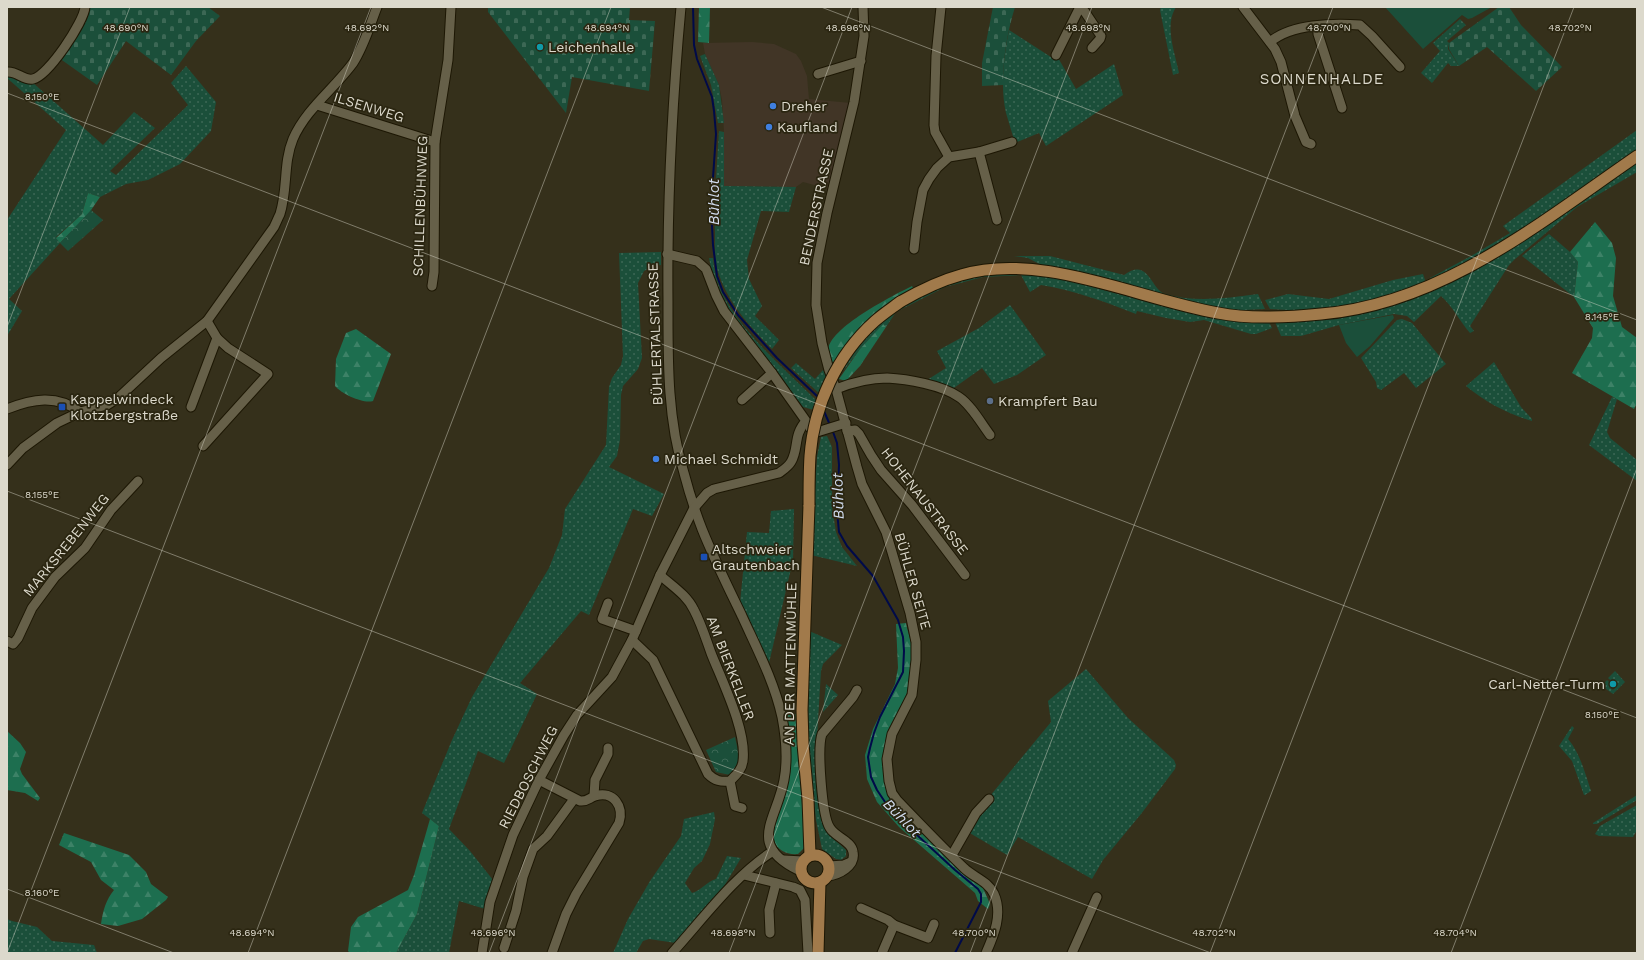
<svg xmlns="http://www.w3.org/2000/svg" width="1644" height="960" viewBox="0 0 1644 960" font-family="'Work Sans',sans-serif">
	<defs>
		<pattern id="grass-dots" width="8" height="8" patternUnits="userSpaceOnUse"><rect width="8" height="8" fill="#1b4f3a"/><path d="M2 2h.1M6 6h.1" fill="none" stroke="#3c6855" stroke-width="1.8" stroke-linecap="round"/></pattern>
		<pattern id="forest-firs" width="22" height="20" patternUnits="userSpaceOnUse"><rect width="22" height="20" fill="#1d6e4f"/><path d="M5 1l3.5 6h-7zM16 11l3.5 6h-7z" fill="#3d8267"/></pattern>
		<pattern id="cemetery-stones" width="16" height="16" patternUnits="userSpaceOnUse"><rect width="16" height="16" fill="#1b4f3a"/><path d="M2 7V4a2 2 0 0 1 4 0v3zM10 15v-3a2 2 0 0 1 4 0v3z" fill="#3c6855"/></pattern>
		<pattern id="park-crowns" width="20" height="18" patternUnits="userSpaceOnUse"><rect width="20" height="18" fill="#1b4f3a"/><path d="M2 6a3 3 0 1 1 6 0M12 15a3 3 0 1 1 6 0" fill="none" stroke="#3c6855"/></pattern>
	</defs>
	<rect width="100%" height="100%" fill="#35301b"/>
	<path fill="#413526" d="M752 42 774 44 796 54 801 61 807 76 809 99 851 103 829 189 803 182 796 187 724 186V132L722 100 719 85 705 54 703 43Z"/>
	<g fill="url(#grass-dots)">
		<path d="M1161 7H1176C1164 26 1175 52 1179 73L1173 75 1160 10Z"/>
		<path d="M1460 19 1466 25 1447 41 1449 43 1448 49 1459 66H1451L1448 63 1432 83 1421 73 1440 51 1433 43Z"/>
		<path d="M1009 30 1054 59 1057 56 1076 89 1114 64 1123 95 1046 146 1039 133 1015 143C1012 133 1009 123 1006 113 1000 88 1004 55 1009 30Z"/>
		<path d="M705 54 719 85 724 123H718L711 85 700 56Z"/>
		<path d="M186 66 216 102 211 131 180 164 148 180 126 184 100 197 88 193 82 214 56 237 60 243 9 299 22 311 7 336V220L66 130 7 78V74L32 82 103 145 134 112 155 128 110 171 116 175 188 105 171 83Z"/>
		<path d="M1637 130V151L1526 227 1484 253 1432 280 1430 278 1471 256 1510 233 1503 226Z"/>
		<path d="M719 131 724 132V186L796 187 789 212 761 211 747 260 749 279 762 306 755 316 779 340 772 349C750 327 728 303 718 272 714 260 715 245 715 232 714 199 717 165 719 131Z"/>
		<path d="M1637 161V172L1577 207 1514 260 1509 265 1470 326 1474 331 1470 333C1459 320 1453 307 1441 296L1414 322 1407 316 1394 314 1339 325 1301 336H1281L1275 322 1420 293Z"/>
		<path d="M1549 234 1570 252 1578 262 1574 297 1522 256Z"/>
		<path d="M661 252V265L653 266 644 271 638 283 642 358 638 369 623 386 621 395 620 440 617 456 609 467 664 494 652 516 633 509 589 615 581 611 520 683 537 694 504 763 478 751 449 829 470 851 493 880 485 909 459 901 449 953H396L417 914 439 826 422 813 452 740 472 697 549 568 562 535 565 509 606 445 609 387 612 378 621 365 623 356 619 253Z"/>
		<path d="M1014 256H1050L1124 275C1149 257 1150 289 1165 294 1196 303 1227 298 1258 294L1265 309 1244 310V312L1224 310 1045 267 1028 258Z"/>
		<path d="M709 258H713C714 269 716 278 720 288 737 329 786 370 817 401L814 410 803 407C789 389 774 370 760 352 737 323 716 296 709 258Z"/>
		<path d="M1000 273 1041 274 1070 281 1181 311 1220 318 1250 320V322H1269L1272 328 1256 334H1251L1204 320 1190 322 1166 318 1137 311 1136 314C1105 302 1074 290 1041 285L1030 292 1021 275 983 277 945 287 896 312 886 327 883 324 860 349 844 370 842 369 865 338 882 321 903 304 951 282Z"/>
		<path d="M1423 274 1425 280 1423 283 1396 294 1344 307 1289 312 1288 310 1270 309 1265 300 1288 294 1329 299 1393 280Z"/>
		<path d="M1010 305 1046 355 1017 375 994 384 982 368 951 390 924 382 946 368 937 351 979 328Z"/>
		<path d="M1402 319 1412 323 1446 364 1416 388 1404 373 1381 390 1377 388 1376 382 1361 358 1397 320Z"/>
		<path d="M1494 362 1521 407 1532 419V421C1508 414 1485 402 1466 386Z"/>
		<path d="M796 363 815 379 823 370 828 377 820 394 791 368Z"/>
		<path d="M1612 397 1617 399 1607 432 1610 438 1637 460V481L1589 445Z"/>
		<path d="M827 436 832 447V507L836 532 842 547 857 566 811 555 817 457 821 437Z"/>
		<path d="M794 509 793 560 769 663 740 603 747 532 769 533 771 511Z"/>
		<path d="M809 631 842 645 823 664 821 671 817 738 824 824 828 834 846 850V856L841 860 836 859 822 849 816 820 807 727Z"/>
		<path d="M1086 669 1128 718 1174 760 1176 765 1175 769 1141 814 1103 860 1092 879 1018 837 1007 855 968 832 976 813 1051 722 1048 701Z"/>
		<path d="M1615 671 1625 682 1613 694 1602 686 1607 680 1611 684 1609 687 1613 690 1617 686 1608 678Z"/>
		<path d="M1572 726 1574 728 1568 739C1580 753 1585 773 1591 791L1585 795H1584L1572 761 1559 746Z"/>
		<path d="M1637 795V800L1597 824H1593V823Z"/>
		<path d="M1637 805V830L1633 837 1599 836 1595 834 1600 826Z"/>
		<path d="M714 812 715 819 710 844 702 861 694 868 685 883 692 893C702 890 706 882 716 879L727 856 741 858 723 888 676 943 649 939 643 941 636 953H613L628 919 650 881 681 836 684 819Z"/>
		<path d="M7 919 12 921 37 927 52 941 94 945 97 953H7Z"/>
	</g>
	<g fill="url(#forest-firs)">
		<path d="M699 7H710L709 43 698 42Z"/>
		<path d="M88 193 100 197 87 216 60 243 56 238 82 214Z"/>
		<path d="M1595 222 1612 243 1616 258 1613 296 1622 327 1637 338V403L1634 409 1572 373 1592 338 1593 328 1574 297 1578 262 1570 252Z"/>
		<path d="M912 286 913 288 895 298 886 307 834 365C832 361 828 355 828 351 828 328 894 295 912 286Z"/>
		<path d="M883 324 886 327 860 366 846 381 839 379 860 349Z"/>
		<path d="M356 329 391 354 373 401C363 404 342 394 335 386L336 359 346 333Z"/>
		<path d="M906 623C907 630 910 637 911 644 913 657 910 686 905 699 901 711 893 723 888 735 879 756 884 782 893 803L983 888 990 904 988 909 978 901 975 893 899 827 877 802 867 779 865 755 873 729 895 684 898 668 896 624Z"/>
		<path d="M798 714 797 742 805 843 804 848 798 854C788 855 777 851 774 840 771 827 786 798 788 783 792 760 790 738 786 715Z"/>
		<path d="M7 731 20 743 26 752 20 769 22 774 40 798 38 801 25 793 7 790Z"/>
		<path d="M430 819 439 826 417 914 396 953H350L348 951 351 927 358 917 408 890 414 875Z"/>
		<path d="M64 833 129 855 146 872 151 884 168 897 166 900 142 919 118 926 101 924C103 910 106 900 114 890L101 880 91 862 59 845Z"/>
	</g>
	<g fill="url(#cemetery-stones)">
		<path d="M88 7H208L220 16 196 41 171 75 126 41 97 85 59 58Z"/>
		<path d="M488 7H630L629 20 655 21 649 91 572 77 566 113 488 12Z"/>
		<path d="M993 7H1015C1007 33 1003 58 1003 85L982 86V63Z"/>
		<path d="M1499 7H1509L1521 25 1562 67 1536 91 1487 47 1459 66 1449 49V43Z"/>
	</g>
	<g fill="url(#park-crowns)">
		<path d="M91 210 103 220 68 251 60 243Z"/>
		<path d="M826 684 838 695 823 712Z"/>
		<path d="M735 737 740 760 730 775 716 772 706 750Z"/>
	</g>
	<g fill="#1b4f3a">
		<path d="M1385 7H1492L1472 18 1468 19 1462 15 1423 49Z"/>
		<path d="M1393 315 1394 318 1370 346 1357 357 1346 343 1339 325Z"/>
	</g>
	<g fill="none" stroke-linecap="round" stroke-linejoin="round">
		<g stroke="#000a49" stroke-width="2">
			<path d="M693 7 694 45 697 59 712 97 714 111 716 134 711 207 713 245 717 276 723 292 738 315 777 358 819 398"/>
			<path d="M823 409 830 425"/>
			<path d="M832 429 837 443 839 465 837 511 839 532 847 546 873 576 898 620 903 637 904 651 903 672 880 717 874 733 870 748 868 757 871 777 877 790 891 811 955 870 978 889 981 894V902L955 953"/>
		</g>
		<g stroke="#1d1704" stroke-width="11">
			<g id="minor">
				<path d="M681 7C672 105 667 204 668 302 668 359 667 418 684 473 689 492 695 511 702 529 714 559 728 587 742 616 757 649 774 681 782 717 786 738 788 759 784 780 776 822 746 845 800 871"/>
				<path d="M863 7 864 36 854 102 827 213 817 263 816 305 822 343 829 370 836 389 857 467 862 484 886 532 910 613 916 642V660L912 695 892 734 887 759 889 781 892 793 897 800C919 823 941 846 964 868 973 877 988 881 994 894 1003 914 994 935 986 953"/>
				<path d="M941 7 936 56 934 125 935 132 949 157"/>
				<path d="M1080 7 1085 12 1101 36 1100 39 1092 48"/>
				<path d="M1243 7 1275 49 1281 62 1295 116 1306 142 1311 144"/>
				<path d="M1318 26V34L1342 108"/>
				<path d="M1270 42C1291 24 1333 23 1360 25L1372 36 1400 67"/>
				<path d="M1056 55 1080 7"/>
				<path d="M7 72C17 71 24 81 33 79 48 76 84 22 85 7"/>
				<path d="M818 74 861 61"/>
				<path d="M317 105 435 142"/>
				<path d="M979 152 997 220"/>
				<path d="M914 249 917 222 923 190 929 179 937 168 949 157 979 152 1012 142"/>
				<path d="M432 286 434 272 435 142 448 60 451 7"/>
				<path d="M836 389C851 383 870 378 887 378 907 379 942 385 959 397 971 405 981 423 990 435"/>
				<path d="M742 400 772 373"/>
				<path d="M191 407 217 338"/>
				<path d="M7 409C32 399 57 394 80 412"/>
				<path d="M810 428 817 432 846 423"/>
				<path d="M847 431 855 430 859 434 871 455 881 470 912 505 965 575"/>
				<path d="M203 446 268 374 228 348 217 338 207 321"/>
				<path d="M7 465 23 448 57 423 80 412 107 405 118 398 161 358 207 321 274 227C276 223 278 218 280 214 288 189 283 163 293 139 306 109 334 89 353 63 364 46 370 25 377 7"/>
				<path d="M608 603 602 619 636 631"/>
				<path d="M632 640 653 660 708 774C715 781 721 782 730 781 736 775 742 770 743 761 747 731 722 681 711 653 706 639 701 623 694 610 687 595 672 586 660 575"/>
				<path d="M7 641 13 644 18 638 32 608 55 577 85 548 111 510 138 481"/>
				<path d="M539 780 580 801C587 802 589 798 595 796 614 790 624 807 619 823L576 894 566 914 552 953"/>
				<path d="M730 781 735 806 742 808"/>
				<path d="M594 796 595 780 608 754V748"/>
				<path d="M952 855 976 813 989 799"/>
				<path d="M784 860 803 861"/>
				<path d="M829 866 844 865 851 862"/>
				<path d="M744 875 793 887 800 890 805 900 808 953"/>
				<path d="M827 876C839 875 856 866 853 852 852 841 835 837 830 828 822 817 817 748 822 734L853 697 857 690"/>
				<path d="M861 908 888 920 894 925 882 953"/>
				<path d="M894 925 928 938 934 924"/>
				<path d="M770 933 769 910 776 883"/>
				<path d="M504 948 516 911 523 877 533 849 547 836 574 799"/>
				<path d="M482 953 490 902 513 835 539 780 564 735 577 715 612 677 632 640 660 575 694 508 707 493 714 489 779 473C783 470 788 467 791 462 799 449 793 435 806 421L772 373 724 311 716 295 706 269 697 261 667 254"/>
				<path d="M672 953C703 919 734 876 773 851"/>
				<path d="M1072 953 1097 897"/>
			</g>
		</g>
		<g stroke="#1d1704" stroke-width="13">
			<g id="major">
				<path d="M900 302C919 291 939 281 961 275 1041 251 1138 299 1218 313 1247 319 1291 317 1321 314 1442 304 1541 222 1637 156"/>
				<path d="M809 505 802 710 803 744 808 799 810 855"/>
				<circle cx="815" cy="869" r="14"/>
				<path d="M818 953 820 882"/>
			</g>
		</g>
		<use href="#minor" stroke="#666049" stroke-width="9"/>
		<use href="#major" stroke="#a17a4b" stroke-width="11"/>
		<g stroke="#1d1704" stroke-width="13" stroke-linecap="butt">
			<path id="major-bridge" d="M809 505C809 489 809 472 810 456 814 405 837 355 875 321 883 314 892 308 900 302"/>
		</g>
		<use href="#major-bridge" stroke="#a17a4b" stroke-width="11"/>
	</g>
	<path fill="none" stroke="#dcd9cc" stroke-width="1" stroke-opacity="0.45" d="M821 7 1637 320M7 93 1637 718M7 327 130 7M7 491 1211 953M7 889 174 953M7 953 371 7M248 953 611 7M489 953 852 7M729 953 1092 7M970 953 1333 7M1210 953 1574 7M1451 953 1637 468"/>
	<g fill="#0f9aa8" stroke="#2b2611" stroke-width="1.5">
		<circle cx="540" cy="47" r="4"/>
		<circle cx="1613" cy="684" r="4"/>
	</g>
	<g fill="#3f7fe0" stroke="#2b2611" stroke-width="1.5">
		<circle cx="773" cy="106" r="4"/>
		<circle cx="769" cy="127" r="4"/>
		<circle cx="656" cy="459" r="4"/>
	</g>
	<circle fill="#5c6f8a" stroke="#2b2611" stroke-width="1.5" cx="990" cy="401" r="4"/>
	<g fill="#1a4fb4" stroke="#2b2611" stroke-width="1.5">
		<rect x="58" y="403" width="8" height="8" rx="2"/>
		<rect x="700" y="553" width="8" height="8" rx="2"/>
	</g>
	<g text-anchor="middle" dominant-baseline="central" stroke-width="3.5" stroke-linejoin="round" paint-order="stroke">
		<g font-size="14" fill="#dcd9cc" stroke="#2b2611" text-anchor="start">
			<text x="548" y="47">Leichenhalle</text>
			<text x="781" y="106">Dreher</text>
			<text x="777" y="127">Kaufland</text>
			<text x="70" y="399">Kappelwindeck<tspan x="70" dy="16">Klotzbergstraße</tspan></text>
			<text x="998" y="401">Krampfert Bau</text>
			<text x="664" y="459">Michael Schmidt</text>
			<text x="712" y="549">Altschweier<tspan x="712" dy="16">Grautenbach</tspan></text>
			<text x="1605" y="684" text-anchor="end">Carl-Netter-Turm</text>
		</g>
		<g font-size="14" fill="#dcd9cc" stroke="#2b2611">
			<text transform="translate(369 107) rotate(17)">ILSENWEG</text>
			<text transform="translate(420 206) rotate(-88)">SCHILLENBÜHNWEG</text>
			<text transform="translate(816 207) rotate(-78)">BENDERSTRASSE</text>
			<text transform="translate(655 334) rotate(-92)">BÜHLERTALSTRASSE</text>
			<text transform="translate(925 501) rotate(52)">HOHENAUSTRASSE</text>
			<text transform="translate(66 545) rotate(-51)">MARKSREBENWEG</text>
			<text transform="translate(913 581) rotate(74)">BÜHLER SEITE</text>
			<text transform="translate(790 664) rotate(-89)">AN DER MATTENMÜHLE</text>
			<text transform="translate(731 668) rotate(69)">AM BIERKELLER</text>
			<text transform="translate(528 777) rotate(-63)">RIEDBOSCHWEG</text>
		</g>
		<g font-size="15" letter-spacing="1" fill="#dcd9cc" stroke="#2b2611">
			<text x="1322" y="79">SONNENHALDE</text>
		</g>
		<g font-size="15" font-style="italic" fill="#d1dcef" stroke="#2b2611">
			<text transform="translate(714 202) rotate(-90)">Bühlot</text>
			<text transform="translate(838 496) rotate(-92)">Bühlot</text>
			<text transform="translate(902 818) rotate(46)">Bühlot</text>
		</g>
	</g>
	<g font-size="10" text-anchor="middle" fill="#dcd9cc" stroke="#2b2611" stroke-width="3.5" stroke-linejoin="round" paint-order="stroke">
		<text x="126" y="31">48.690°N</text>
		<text x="367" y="31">48.692°N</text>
		<text x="607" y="31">48.694°N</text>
		<text x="848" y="31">48.696°N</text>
		<text x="1088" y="31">48.698°N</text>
		<text x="1329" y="31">48.700°N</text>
		<text x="1570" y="31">48.702°N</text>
		<text x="42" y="100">8.150°E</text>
		<text x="1602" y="320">8.145°E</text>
		<text x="42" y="498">8.155°E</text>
		<text x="1602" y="718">8.150°E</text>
		<text x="42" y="896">8.160°E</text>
		<text x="252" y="936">48.694°N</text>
		<text x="493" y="936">48.696°N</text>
		<text x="733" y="936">48.698°N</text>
		<text x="974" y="936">48.700°N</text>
		<text x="1214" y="936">48.702°N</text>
		<text x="1455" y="936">48.704°N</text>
	</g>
	<rect width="1644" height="960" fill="none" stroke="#dcd9cc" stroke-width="16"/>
</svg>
